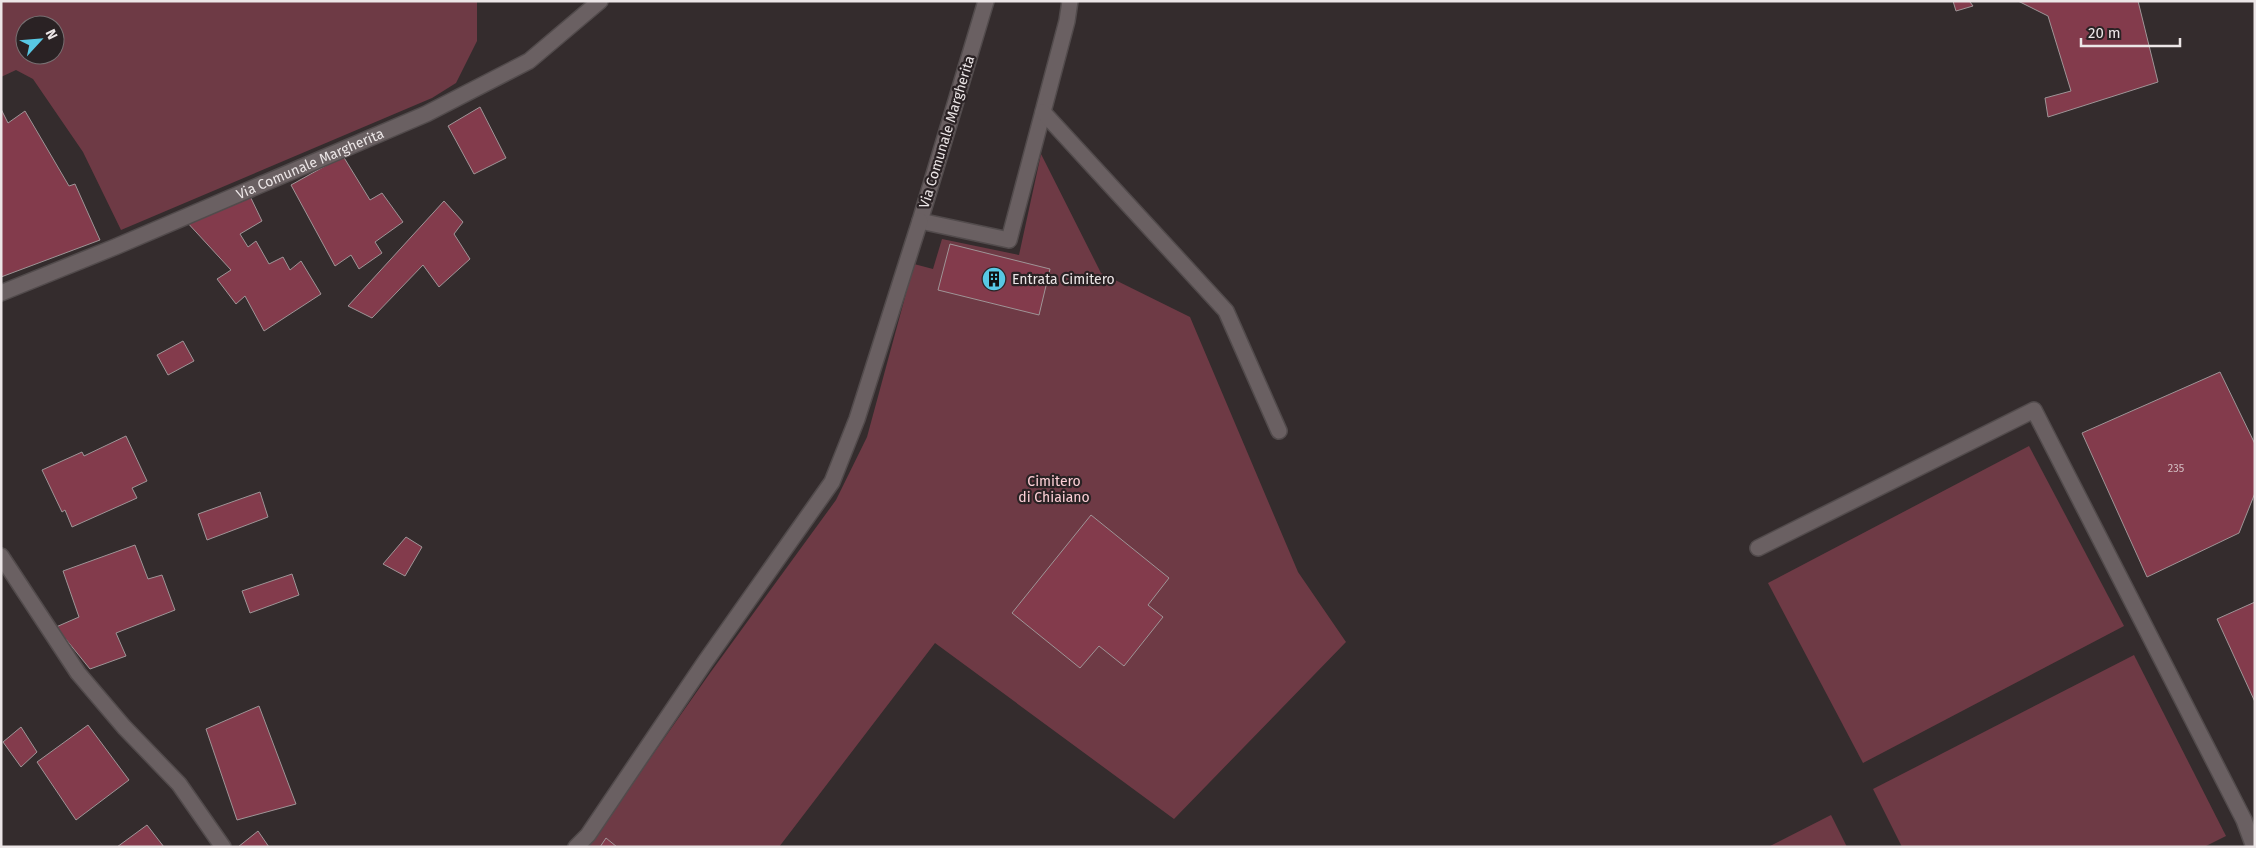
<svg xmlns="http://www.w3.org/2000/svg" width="2256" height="848" viewBox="0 0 2256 848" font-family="'Fira Sans',sans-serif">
	<rect width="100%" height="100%" fill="#342c2d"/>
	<g fill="#6e3a45" fill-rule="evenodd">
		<path d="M1 1H477V41L456 83 432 98 121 230 83 152 33 79 16 70 1 77ZM25 25H55V55H25Z"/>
		<path d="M1041 154 1101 273 1190 317 1298 572 1346 642 1174 819 935 643 779 847H588L710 673 836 500 867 437 914 264 933 269 942 239 1019 255Z"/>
		<path d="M2029 446 2124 626 1863 763 1768 583Z"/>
		<path d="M2134 655 2226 836 2204 847H1902L1873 789Z"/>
		<path d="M1831 815 1847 847H1768Z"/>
	</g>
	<g fill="#833b4c" stroke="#9f9597">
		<path d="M1953 1H1972L1970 2 1973 6 1956 11Z"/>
		<path d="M2018 1H2138L2158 82 2048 117 2045 98 2071 91 2048 16Z"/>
		<path d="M480 107 506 158 474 174 448 126Z"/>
		<path d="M1 109 8 123 25 111 69 186 75 184 100 240 1 277Z"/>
		<path d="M343 156 370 200 382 193 403 222 375 242 382 253 359 269 351 255 335 266 291 185Z"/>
		<path d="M249 194 262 221 240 234 248 247 256 241 269 264 283 257 290 270 301 261 321 294 264 331 245 296 236 304 217 279 231 270 185 220Z"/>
		<path d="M444 201 463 222 454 234 470 259 439 287 423 265 372 318 348 306Z"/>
		<path d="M950 244 1050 269 1039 315 938 290Z"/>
		<path d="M183 341 194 361 168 375 157 355Z"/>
		<path d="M2220 372 2255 444V493L2239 533 2147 577 2082 433Z"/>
		<path d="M126 436 147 481 132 488 137 498 72 527 65 510 62 512 42 470 82 452 84 456Z"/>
		<path d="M260 492 268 517 207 540 198 514Z"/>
		<path d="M1091 515 1169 578 1148 605 1163 617 1124 666 1099 646 1080 668 1012 613Z"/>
		<path d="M406 537 422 547 405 576 383 564Z"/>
		<path d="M135 545 148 579 162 575 175 610 116 633 126 656 90 669 56 627 79 617 63 571Z"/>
		<path d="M292 574 299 595 250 613 242 591Z"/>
		<path d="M2255 602V702L2217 619Z"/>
		<path d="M259 706 296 804 237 820 206 729Z"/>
		<path d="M88 725 129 780 76 820 37 762Z"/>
		<path d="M21 727 37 752 21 767 3 742Z"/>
		<path d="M147 825 164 847H117Z"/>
		<path d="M258 831 269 847H238Z"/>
		<path d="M606 838 617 847H600Z"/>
	</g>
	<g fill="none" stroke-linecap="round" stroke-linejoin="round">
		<g stroke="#524b4c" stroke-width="18">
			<g id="minor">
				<path d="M986 1 920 221 1009 240 1067 21 1070 1"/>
				<path d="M1043 112 1226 311 1279 431"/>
				<path id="s1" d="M1 293 115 247 426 114 529 61 600 1"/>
				<path d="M1758 548 2034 410 2244 820 2254 847"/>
				<path d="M1 556 78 673 124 727 179 784 223 847"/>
				<path d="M576 847 588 835 705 662 832 482 857 419 920 221"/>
			</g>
		</g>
		<use href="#minor" stroke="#6a6062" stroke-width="15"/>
	</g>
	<defs>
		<g id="building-disc" transform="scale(1.25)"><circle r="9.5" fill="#58c8e4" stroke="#2a2224"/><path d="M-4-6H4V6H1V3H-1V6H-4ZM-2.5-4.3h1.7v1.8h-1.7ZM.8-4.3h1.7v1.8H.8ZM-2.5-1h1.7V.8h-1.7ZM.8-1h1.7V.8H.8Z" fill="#111"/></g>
	</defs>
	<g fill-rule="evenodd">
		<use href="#building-disc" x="994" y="279"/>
	</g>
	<g text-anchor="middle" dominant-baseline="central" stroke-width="4.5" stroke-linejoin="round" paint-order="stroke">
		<g font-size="11" fill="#d2bbc0">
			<text x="2176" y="468">235</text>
		</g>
		<g font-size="14" fill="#ece6e7" stroke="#2a2224">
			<text transform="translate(947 132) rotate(-73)">Via Comunale Margherita</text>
			<text stroke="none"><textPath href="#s1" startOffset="335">Via Comunale Margherita</textPath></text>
		</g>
		<g font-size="14" fill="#ece6e7" stroke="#2a2224" text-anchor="start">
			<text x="1012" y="279">Entrata Cimitero</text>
		</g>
		<g font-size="14" fill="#fccfd6" stroke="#2a2224">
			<text x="1054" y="481">Cimitero<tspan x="1054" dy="16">di Chiaiano</tspan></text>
		</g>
	</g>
	<rect width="2256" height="848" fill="none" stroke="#ece6e7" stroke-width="5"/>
	<g transform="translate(40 40) rotate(64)"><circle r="24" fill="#2a2224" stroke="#787072"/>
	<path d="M0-4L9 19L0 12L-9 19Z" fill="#58c8e4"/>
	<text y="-8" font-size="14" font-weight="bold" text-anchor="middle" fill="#ece6e7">N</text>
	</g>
	<path d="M2081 38v8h99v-8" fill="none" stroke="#ece6e7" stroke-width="2.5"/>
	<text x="2088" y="38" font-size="15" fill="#ece6e7" stroke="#2a2224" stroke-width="4" paint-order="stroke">20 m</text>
</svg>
